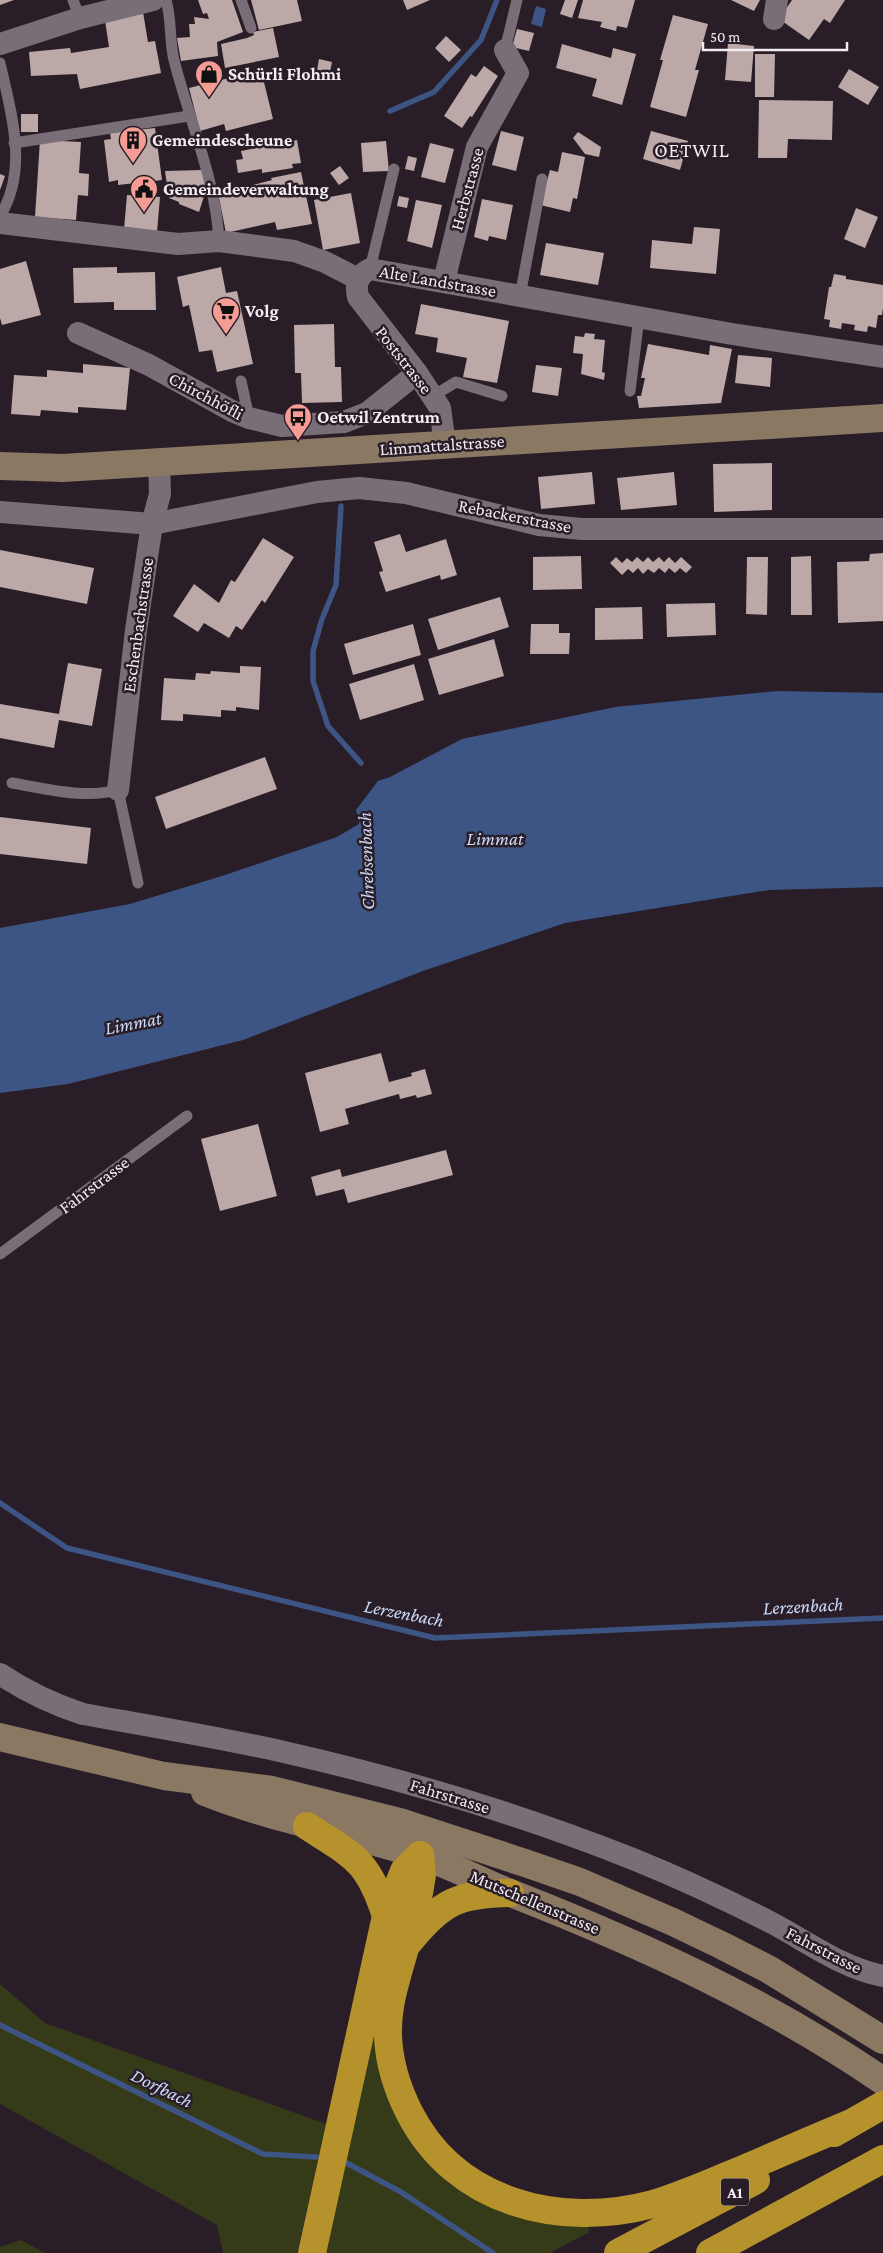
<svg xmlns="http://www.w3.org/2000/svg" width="883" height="2253" viewBox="0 0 883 2253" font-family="'Crimson Pro',serif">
	<rect width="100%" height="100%" fill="#291e28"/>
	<g fill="#353b18">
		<path d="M0 1984 45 2023 326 2124 297 2253H223L217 2225 0 2104Z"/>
		<path d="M382 1989 420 2149 588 2226 589 2232 550 2253H319Z"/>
		<path d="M21 2240 45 2253H0V2247Z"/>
	</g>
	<g fill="#3d5584">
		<path d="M536 6 546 9 542 27 531 24Z"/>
		<path d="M777 691 883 693V887L769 890 565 923 423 971 243 1040 68 1084 0 1093V928L130 904 222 876 337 837 359 824 356 810 378 781 390 777 462 739 615 707Z"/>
	</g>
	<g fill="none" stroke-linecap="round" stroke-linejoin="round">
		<g stroke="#3d5584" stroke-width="5.5">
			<path d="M390 111 434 92 481 40 497 0"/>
			<path d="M341 506 336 585 322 619 313 651V681L328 726 361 763"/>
			<path d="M0 1503 67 1548 435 1638 883 1618"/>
			<path d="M0 2025 263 2154 316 2157"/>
			<path d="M343 2161 401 2192 493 2253"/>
		</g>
	</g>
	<g fill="#bca8a6">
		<path d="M0 0H14L0 5Z"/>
		<path d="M198 0H232L243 32 217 42 218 56 181 61 177 38 190 37 189 24H195L194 17 209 19 207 13 203 14Z"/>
		<path d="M251 0H297L302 21 259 30Z"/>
		<path d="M403 0H430L407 10Z"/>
		<path d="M565 0H578L572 18 560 14Z"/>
		<path d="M583 0H635L627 28 617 26 616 31 600 27 602 22 578 18Z"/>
		<path d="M731 0H760L754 11Z"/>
		<path d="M792 0H845L830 23 824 19 809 40 779 19Z"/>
		<path d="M143 12 148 42 155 41 161 73 80 89 77 74 31 76 29 52 70 48 71 53 109 47 105 20Z"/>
		<path d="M673 15 708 24 695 70H699L686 117 650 107 663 60H660Z"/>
		<path d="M273 28 279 57 225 68 221 44 247 38 254 35 253 32Z"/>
		<path d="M517 29 534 33 529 51 512 47Z"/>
		<path d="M446 36 461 50 449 62 435 48Z"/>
		<path d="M728 43 754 46 751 82 725 80Z"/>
		<path d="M562 44 611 58 613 48 636 54 622 105 592 96 597 79 556 68Z"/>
		<path d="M755 54H775L774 97H755Z"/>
		<path d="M319 59 332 62 330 72 317 70Z"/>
		<path d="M484 66 498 76 472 117 470 116 462 128 444 116 471 74 476 77Z"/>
		<path d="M849 69 879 87 868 105 838 87Z"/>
		<path d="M261 70 273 119 226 131 224 124 200 131 189 88Z"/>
		<path d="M759 100 833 101 832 140 788 139 787 158H758Z"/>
		<rect x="21" y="114" width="17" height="18"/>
		<path d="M155 128 162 180 118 185V180L109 182 104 140 111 139 110 133Z"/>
		<path d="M501 131 524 137 516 171 492 165Z"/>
		<path d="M651 131 688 141 680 170 643 159Z"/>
		<path d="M578 132 601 147 599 157 585 154 573 138Z"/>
		<path d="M40 140 81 142 79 173 89 174 88 196 78 195 76 220 35 217Z"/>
		<path d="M297 140 301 163 292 164 293 168 262 173V169L238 173 236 160 243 159 241 151Z"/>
		<path d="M386 141 389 171 363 172 361 143Z"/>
		<path d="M430 143 454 149 445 183 421 177Z"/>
		<path d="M562 152 585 157 577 199 573 198 570 212 540 205 550 170 558 172Z"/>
		<path d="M408 156 417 158 414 171 405 169Z"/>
		<path d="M340 166 349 178 339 185 330 173Z"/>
		<path d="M202 170 206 190 199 212 179 204V202L169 198 165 171Z"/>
		<path d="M301 172 312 224 277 230 275 222 226 233 218 193 249 188V186L272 180 271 178Z"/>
		<path d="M0 174 5 176 0 190Z"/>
		<path d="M351 193 360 243 323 250 314 200Z"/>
		<path d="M127 195 160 197 157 232 124 229Z"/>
		<path d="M399 196 409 198 407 208 397 206Z"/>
		<path d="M482 199 513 205 506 240 489 236 488 241 474 237Z"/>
		<path d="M416 200 442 205 432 248 407 241Z"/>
		<path d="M856 208 878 217 865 248 844 239Z"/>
		<path d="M694 227 720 229 716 274 650 268 652 240 692 244Z"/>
		<path d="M546 243 604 253 598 285 540 275Z"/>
		<path d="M26 261 41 315 2 325 0 318V269Z"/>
		<path d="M117 267V273L155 272 156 310H114V302L74 303 73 268Z"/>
		<path d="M221 267 226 293 237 291 253 364 217 372 212 350 199 352 189 305 183 307 177 277Z"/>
		<path d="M834 274 846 276V279L883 285V308L882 315H878L876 328 868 326 867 332 854 330 855 325 842 323 841 329 829 327 830 320 824 319 829 287H831Z"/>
		<path d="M421 304 509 321 497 383 463 377 467 358 436 352 438 338 415 334Z"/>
		<path d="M334 324 335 367H341L342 402 302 403 301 373H295L294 325Z"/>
		<path d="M585 333 595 334 594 339 605 340 602 372 605 373 604 380 581 374 583 354 573 353 575 336 584 337Z"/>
		<path d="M648 344 709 355 710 345 732 349 721 403 639 408 637 396H641L645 378H641Z"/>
		<path d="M738 355 772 358 770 387 735 383Z"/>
		<path d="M83 364 130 368 126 410 78 407V413L41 410 40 416 11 414 14 375 47 377V370L83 373Z"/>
		<path d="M536 365 562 368 558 396 532 392Z"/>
		<path d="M772 463V510L714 512 713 464Z"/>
		<path d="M592 472 595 504 541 509 538 477Z"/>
		<path d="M674 472 677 505 621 510 617 478Z"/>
		<path d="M400 534 406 552 446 539 457 575 441 580 440 575 386 592 379 572 383 571 374 542Z"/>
		<path d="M263 538 294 557 265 603 262 600 242 630 236 626 229 638 204 623 198 632 173 616 194 584 219 603 231 580 235 582Z"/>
		<path d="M0 550 94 568 87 604 0 587Z"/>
		<path d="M883 553V621L838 623 837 562 869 561 870 554Z"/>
		<path d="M581 556 582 589 533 590V557Z"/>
		<path d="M811 556 812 615H791V557Z"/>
		<path d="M616 557 622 563 627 558 632 562 637 557 643 562 648 557 653 562 659 557 664 562 669 557 675 563 681 557 692 567 686 573 680 568 675 573 669 568 665 573 659 568 654 573 648 569 643 574 638 568 633 573 628 569 622 575 610 563Z"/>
		<path d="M747 557H768L767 615 746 614Z"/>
		<path d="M500 597 509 627 438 650 428 619Z"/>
		<path d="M715 603 716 635 667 637 666 604Z"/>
		<path d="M642 607 643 639 595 640V608Z"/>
		<path d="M413 624 421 655 353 675 344 644Z"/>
		<path d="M531 624H559V633H570L569 654H530Z"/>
		<path d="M494 639 504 676 439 695 428 659Z"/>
		<path d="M68 663 102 669 92 726 59 720 54 748 0 738V704L59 714Z"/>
		<path d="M414 664 424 700 360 720 349 684Z"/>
		<path d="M240 666 261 667 259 710 236 707V711L221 710V717L183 714V721L161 720 164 678 195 680 196 673 210 674 211 671 240 673Z"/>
		<path d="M265 757 277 789 166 829 155 797Z"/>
		<path d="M0 817 91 828 87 864 0 854Z"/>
		<path d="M381 1053 389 1082 412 1076 411 1073 425 1069 432 1094 417 1098 416 1095 400 1099 399 1094 345 1109 349 1124 320 1132 305 1073Z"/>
		<path d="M258 1124 277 1196 220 1211 201 1139Z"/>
		<path d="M446 1150 453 1175 348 1203 344 1189 316 1196 311 1177 340 1169 342 1177Z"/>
	</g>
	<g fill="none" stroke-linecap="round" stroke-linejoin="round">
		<g stroke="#796d78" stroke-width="11">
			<path d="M73 0 80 18"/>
			<path d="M166 0C172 20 169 40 174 60 189 120 216 180 219 241"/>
			<path d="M241 0 251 28"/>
			<path d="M505 50 517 0"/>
			<path d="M0 63C11 112 29 170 0 216"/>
			<path d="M14 143 189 116"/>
			<path d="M370 269 394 169"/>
			<path d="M520 296 542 179"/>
			<path d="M241 381 249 418"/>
			<path d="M630 391 639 317"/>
			<path d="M433 396 456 382 502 396"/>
			<path d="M12 783C47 789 83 799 118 790L138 883"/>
			<path d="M0 1254 187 1116"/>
		</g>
		<g stroke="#796d78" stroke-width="22">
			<path d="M774 19 777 0"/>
			<path d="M0 44 80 18 153 0"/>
			<path d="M0 223 178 244 219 241 294 251 325 262 358 279"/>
			<path d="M444 281 477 147 518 73 505 50"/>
			<path d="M78 333 149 365 232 411 249 418 282 426 344 422 367 413 417 373"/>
			<path d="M445 444 440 408 417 373 358 297C355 284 358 275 370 269L732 334 883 357"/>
			<path d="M0 512 152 524 317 492 359 488 406 493 539 525 582 529H883"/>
			<path d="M118 790 136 630 152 524 160 494 159 461"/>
			<path d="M0 1674C27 1692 52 1704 83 1714 150 1726 217 1737 284 1752 403 1779 520 1814 633 1859 680 1878 727 1900 772 1923 808 1942 842 1968 883 1976"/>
		</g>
		<g stroke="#8b7862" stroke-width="28">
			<path d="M0 466 63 468 883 418"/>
			<path d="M0 1737 164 1776 272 1790 400 1822 525 1863 580 1882 673 1922 723 1946 768 1969 883 2040"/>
			<path d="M205 1792C275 1820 348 1832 419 1855 452 1865 481 1882 513 1894 643 1945 768 2002 883 2081"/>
		</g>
		<g stroke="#b6922d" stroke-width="28">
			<path d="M307 1826C354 1856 368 1860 386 1916"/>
			<path d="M420 1855 422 1875 419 1893C414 1911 411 1930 405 1948 397 1977 387 2004 388 2036 389 2063 397 2088 409 2112 455 2203 559 2229 653 2204 680 2196 707 2184 734 2173 772 2157 810 2140 849 2124"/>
			<path d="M409 1942C442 1901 458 1894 510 1893"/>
			<path d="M834 2133 883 2105"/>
			<path d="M312 2253 386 1916 404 1871 420 1855"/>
			<path d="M618 2253 756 2180"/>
			<path d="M710 2253 883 2159"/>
		</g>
	</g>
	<defs>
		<g id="shop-pin" transform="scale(1.4375)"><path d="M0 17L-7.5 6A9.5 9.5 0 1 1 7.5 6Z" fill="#f59c95" stroke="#291e28"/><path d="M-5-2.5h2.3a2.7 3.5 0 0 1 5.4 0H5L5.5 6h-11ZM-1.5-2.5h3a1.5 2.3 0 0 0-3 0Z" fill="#111"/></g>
		<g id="building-pin" transform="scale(1.4375)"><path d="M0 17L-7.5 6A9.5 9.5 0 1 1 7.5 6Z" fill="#f59c95" stroke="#291e28"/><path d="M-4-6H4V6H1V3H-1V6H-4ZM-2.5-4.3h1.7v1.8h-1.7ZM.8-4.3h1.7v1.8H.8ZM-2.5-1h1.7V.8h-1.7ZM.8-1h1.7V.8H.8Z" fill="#111"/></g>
		<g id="civic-pin" transform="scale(1.4375)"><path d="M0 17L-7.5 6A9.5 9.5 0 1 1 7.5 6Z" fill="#f59c95" stroke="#291e28"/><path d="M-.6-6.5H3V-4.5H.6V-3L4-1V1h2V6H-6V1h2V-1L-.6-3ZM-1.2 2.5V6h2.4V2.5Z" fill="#111"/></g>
		<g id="supermarket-pin" transform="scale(1.4375)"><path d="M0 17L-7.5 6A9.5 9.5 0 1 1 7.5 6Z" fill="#f59c95" stroke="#291e28"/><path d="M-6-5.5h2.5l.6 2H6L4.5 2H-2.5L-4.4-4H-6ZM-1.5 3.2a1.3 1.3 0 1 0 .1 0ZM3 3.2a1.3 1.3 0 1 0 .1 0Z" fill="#111"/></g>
		<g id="bus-pin" transform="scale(1.4375)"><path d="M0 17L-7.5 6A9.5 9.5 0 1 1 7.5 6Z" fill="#f59c95" stroke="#291e28"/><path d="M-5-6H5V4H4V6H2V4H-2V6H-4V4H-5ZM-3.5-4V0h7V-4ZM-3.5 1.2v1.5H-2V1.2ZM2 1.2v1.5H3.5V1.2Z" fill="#111"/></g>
	</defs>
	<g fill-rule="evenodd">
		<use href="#shop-pin" x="209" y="74"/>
		<use href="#building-pin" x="133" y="140"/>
		<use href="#civic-pin" x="144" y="189"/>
		<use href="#supermarket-pin" x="226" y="311"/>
		<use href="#bus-pin" x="298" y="417"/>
	</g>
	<g text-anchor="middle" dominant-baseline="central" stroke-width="5" stroke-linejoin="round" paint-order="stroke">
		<rect fill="#291e28" stroke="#b6aeb5" stroke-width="1" x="721" y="2178.5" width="28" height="27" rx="4"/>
		<g font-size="16" font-weight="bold" fill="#f3ecf2">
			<text x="735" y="2192">A1</text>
		</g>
		<g font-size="18" font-weight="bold" fill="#f3ecf2" stroke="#291e28" text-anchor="start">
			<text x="228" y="74">Schürli Flohmi</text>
			<text x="152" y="140">Gemeindescheune</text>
			<text x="163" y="189">Gemeindeverwaltung</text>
			<text x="245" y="311">Volg</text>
			<text x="317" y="417">Oetwil Zentrum</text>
		</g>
		<g font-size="18" fill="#f3ecf2" stroke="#291e28">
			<text transform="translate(467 189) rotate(-75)">Herbstrasse</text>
			<text transform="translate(438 281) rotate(10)">Alte Landstrasse</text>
			<text transform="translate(404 360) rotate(52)">Poststrasse</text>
			<text transform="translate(206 396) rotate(28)">Chirchhöfli</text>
			<text transform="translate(442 445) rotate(-4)">Limmattalstrasse</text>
			<text transform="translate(515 516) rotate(11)">Rebackerstrasse</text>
			<text transform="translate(138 625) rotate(-82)">Eschenbachstrasse</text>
			<text transform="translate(94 1185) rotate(-37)">Fahrstrasse</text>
			<text transform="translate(450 1796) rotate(17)">Fahrstrasse</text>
			<text transform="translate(535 1902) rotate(23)">Mutschellenstrasse</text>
			<text transform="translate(824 1950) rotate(27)">Fahrstrasse</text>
		</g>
		<g font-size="19" font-style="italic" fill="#cadaf8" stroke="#291e28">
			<text x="495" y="838">Limmat</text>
			<text transform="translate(366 861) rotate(-92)">Chrebsenbach</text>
			<text transform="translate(133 1023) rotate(-11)">Limmat</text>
			<text transform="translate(803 1606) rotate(-3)">Lerzenbach</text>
			<text transform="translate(404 1613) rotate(11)">Lerzenbach</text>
			<text transform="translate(162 2088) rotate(26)">Dorfbach</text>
		</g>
		<g font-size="20" letter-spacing="1" fill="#f3ecf2" stroke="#291e28">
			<text x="692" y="150">OETWIL</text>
		</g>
	</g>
	<path d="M703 42v8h144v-8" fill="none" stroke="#f3ecf2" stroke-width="2.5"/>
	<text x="710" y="42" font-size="15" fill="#f3ecf2" stroke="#291e28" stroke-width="4" paint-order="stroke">50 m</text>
</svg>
